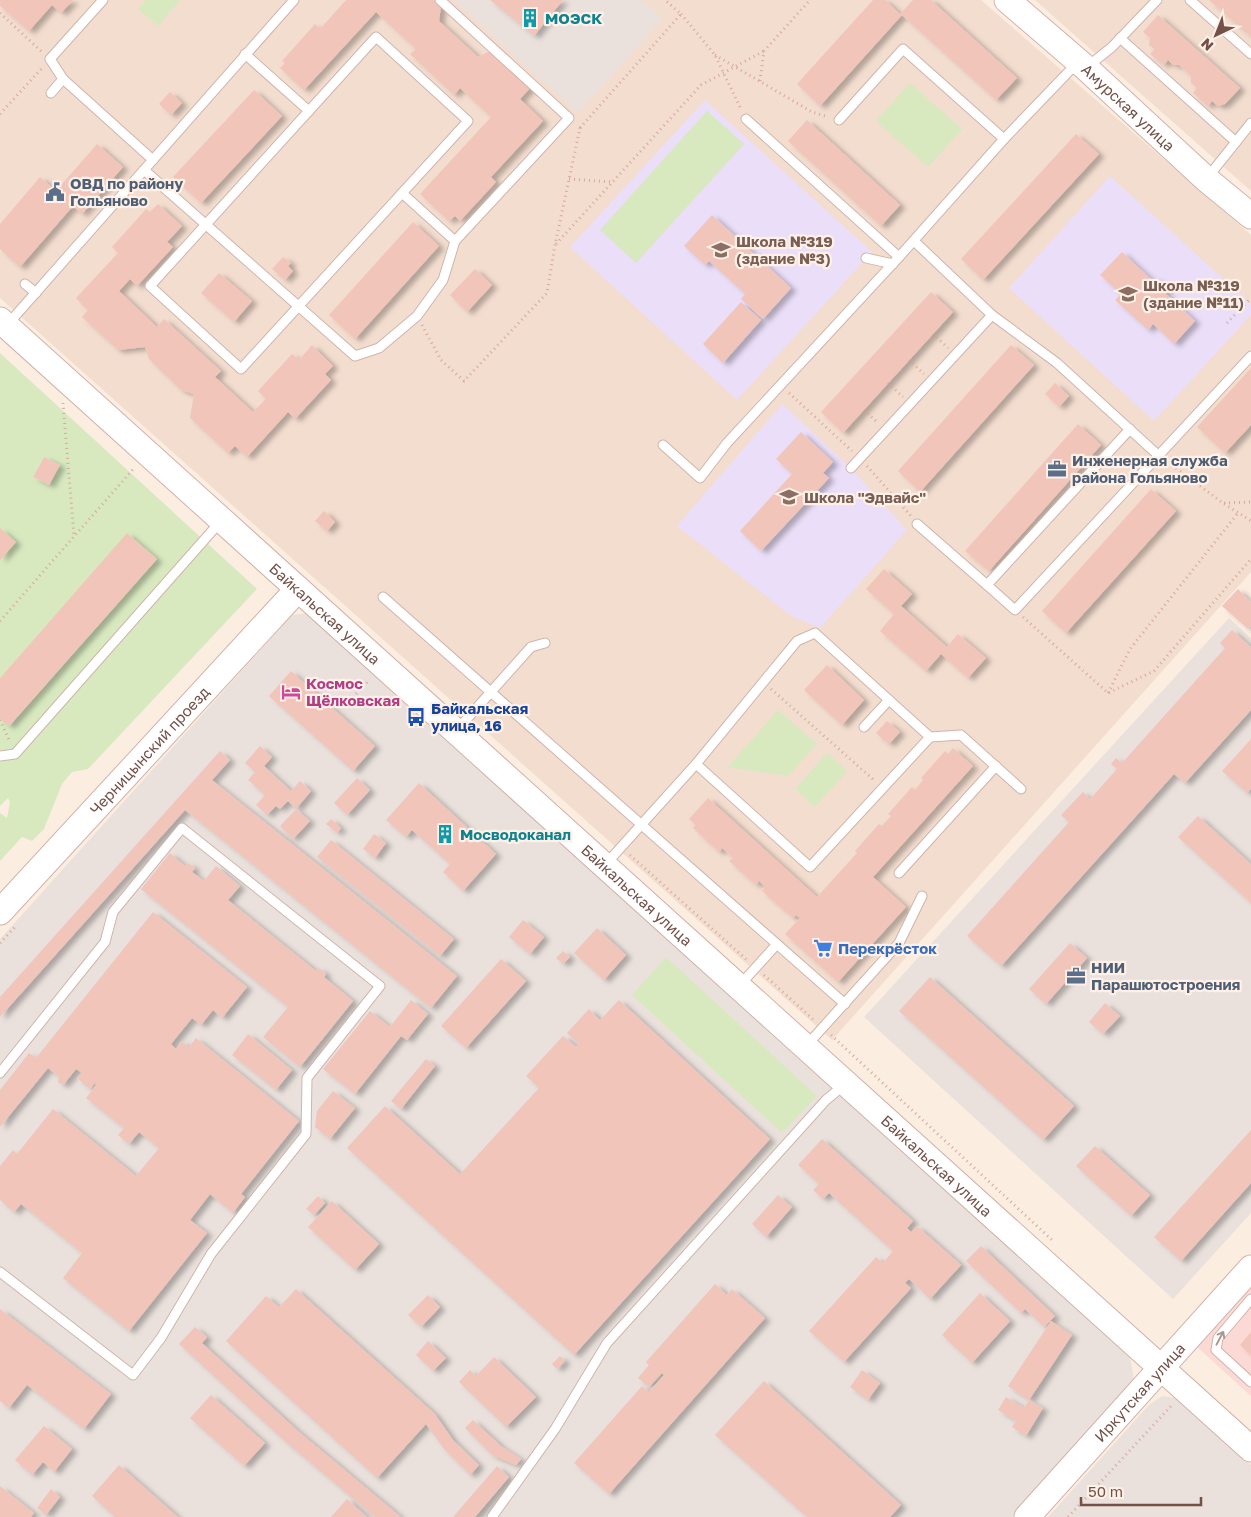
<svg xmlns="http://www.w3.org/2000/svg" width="1251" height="1517" viewBox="0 0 1251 1517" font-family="'Golos Text',sans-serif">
	<defs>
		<filter id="shadow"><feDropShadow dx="5.5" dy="3" stdDeviation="2.5" flood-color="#0004"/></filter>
	</defs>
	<rect width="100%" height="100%" fill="#fcede1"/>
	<g fill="#f3ddcf">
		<path d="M0 0H981L1251 235V572L832 1040 0 298Z"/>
		<path d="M1035 0H1251V191L1044 8Z"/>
	</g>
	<path fill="#fcd9d4" d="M1251 1282V1396L1195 1345Z"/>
	<g fill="#eae1dc">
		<path d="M454 0H641L662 19 578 113Z"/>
		<path d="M309 613 1130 1357 1134 1381 1012 1517H0V939L292 615Z"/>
		<path d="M1229 618 1251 638V1213L1173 1299 864 1017Z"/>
		<path d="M1162 1396 1176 1398 1251 1465V1517H1048L1149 1405Z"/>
	</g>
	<g fill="#eadef8">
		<path d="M705 100 872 252 737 400 570 247Z"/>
		<path d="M1110 176 1251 304V315L1154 421 1009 288Z"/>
		<path d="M782 404 851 468 907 530 820 628 791 616 677 526Z"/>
	</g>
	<g fill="#d8e9c0" fill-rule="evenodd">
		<path d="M146 0H180L158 26 138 9Z"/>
		<path d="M910 83 962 129 928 167 876 121Z"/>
		<path d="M707 111 744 144 636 263 600 230Z"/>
		<path d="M0 353 257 589 88 769 72 772 62 784 44 829 32 841 22 837 0 861V813L7 818 10 802 8 798 0 806V719L10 726 157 559 127 534 0 678ZM44 457 59 465 49 485 33 477Z"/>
		<path d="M778 710 817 744 788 776 728 767Z"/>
		<path d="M827 753 847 771 815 807 795 789Z"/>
		<path d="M666 957 817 1096 782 1133 632 995Z"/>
	</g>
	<g fill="#f1c5b9" filter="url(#shadow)">
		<path d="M0 0H73L61 13 52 5 29 31 0 6Z"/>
		<path d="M346 0H435L441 6 439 21 478 57 490 51 531 87 520 99 543 121 491 177 496 182 460 221 455 216 449 221 420 194 491 117 460 88 454 95 410 54 416 49 376 12 304 90 280 68 285 63 282 61 315 24 320 29Z"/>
		<path d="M490 0H563L534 36Z"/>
		<path d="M873 0H885L900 14 913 0H931L1017 78 996 100 902 15 820 106 797 84Z"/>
		<path d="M1209 0H1251V37Z"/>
		<path d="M1158 15 1240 88 1225 104 1218 106 1212 101 1208 106 1193 93 1197 88 1191 83V76L1179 65H1173L1168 60 1164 65 1150 54 1155 49 1149 45 1150 38 1143 32Z"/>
		<path d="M254 90 282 116 201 203 173 177Z"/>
		<path d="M170 92 182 103 171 115 159 104Z"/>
		<path d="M807 120 900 205 881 226 788 141Z"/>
		<path d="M1076 134 1099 154 983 280 961 259Z"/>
		<path d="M97 144 123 167 82 214 73 206 20 267 0 249V224L40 177 56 191Z"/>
		<path d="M158 204 182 226 167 242 173 247 137 286 130 279 119 291 157 327 164 319 221 371 215 377 253 412 266 399 258 391 292 354 299 360 312 345 333 366 325 374 331 380 295 419 288 412 247 457 235 446 228 453 190 418 194 394 181 390 149 359 145 347 118 350 82 317 88 310 76 298 118 253 112 247 146 209 150 212Z"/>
		<path d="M712 215 791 288 763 319 741 299 745 294 709 261 705 265 684 246Z"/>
		<path d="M413 222 439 246 355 339 329 315Z"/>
		<path d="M1122 252 1153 281 1156 278 1168 288 1164 292 1195 321 1174 344 1153 324 1148 330 1115 300 1121 294 1100 275Z"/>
		<path d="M283 257 291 263 288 266 293 271 285 280 272 269Z"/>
		<path d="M475 269 492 285 467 312 450 295Z"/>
		<path d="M219 273 252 301 234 322 201 293Z"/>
		<path d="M931 292 953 312 843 433 821 412Z"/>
		<path d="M741 302 761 320 723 363 703 344Z"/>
		<path d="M1011 345 1034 365 920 492 898 471Z"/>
		<path d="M1251 368V425L1225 453 1197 427Z"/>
		<path d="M1055 383 1069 396 1059 407 1045 394Z"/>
		<path d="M1078 424 1101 445 989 571 965 551Z"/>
		<path d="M801 432 833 462 823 473 829 478 761 551 740 531 792 474 776 459Z"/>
		<path d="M44 457 60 465 49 485 33 477Z"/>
		<path d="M1151 489 1176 511 1066 633 1042 611Z"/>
		<path d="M324 511 335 522 327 531 315 521Z"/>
		<path d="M0 528 16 542 0 560Z"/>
		<path d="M127 533 157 559 9 726 0 719V678Z"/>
		<path d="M884 569 912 594 901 606 947 647 958 634 986 658 968 678 941 654 926 671 880 631 894 614 866 589Z"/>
		<path d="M1238 589 1251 602V626L1248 629 1222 606Z"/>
		<path d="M1232 630 1251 647V710L1185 783 1174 774 1001 966 967 936 1069 822 1061 815 1083 792 1090 799 1117 769 1111 764 1116 758 1122 763 1225 648 1220 643Z"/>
		<path d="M827 665 864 700 842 725 804 690Z"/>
		<path d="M291 671 375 746 353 771 269 696Z"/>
		<path d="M887 721 900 732 889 744 876 733Z"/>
		<path d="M1251 739V789L1247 793 1222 771Z"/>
		<path d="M260 746 272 757 264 766 291 791 300 781 311 791 296 809 310 821 293 839 280 826 296 809 288 801 280 809 276 806 267 815 256 805 265 795 248 780 255 772 245 763Z"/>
		<path d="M953 748 973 766 873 877 906 907 838 982 785 934 800 918 796 915 793 918 762 891 765 887 759 881 756 885 729 861 733 858 722 848 719 852 693 828 696 825 689 819 708 798 817 897 857 853 855 851 879 824 882 826 891 816 888 814 912 787 915 790 923 780 921 778 945 751 948 754Z"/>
		<path d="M220 751 230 760 212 780 457 976 431 1008 185 810 0 1017V997Z"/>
		<path d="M357 778 370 790 347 815 334 803Z"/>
		<path d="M419 783 496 854 463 891 443 872 450 864 412 830 406 837 386 820Z"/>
		<path d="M1198 816 1251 864V903L1178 837Z"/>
		<path d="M331 819 341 828 337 833 326 824Z"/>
		<path d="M374 834 386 843 375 858 363 849Z"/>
		<path d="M331 840 454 939 440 956 317 857Z"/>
		<path d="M170 853 185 866 188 863 195 868 192 872 204 881 216 866 240 886 228 900 316 971 319 968 326 974 324 977 353 1001 300 1067 263 1037 288 1007 141 889Z"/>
		<path d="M153 912 247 987 222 1018 213 1010 201 1025 192 1018 171 1044 176 1049 182 1041 189 1047 196 1038 299 1121 241 1194 245 1197 233 1213 210 1194 190 1220 207 1233 129 1331 63 1278 82 1253 21 1204 14 1212 0 1200V1166L13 1150 17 1154 53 1109 136 1176 159 1148 139 1132 129 1144 118 1135 124 1128 86 1098 96 1085 95 1083 90 1089 77 1078 82 1073 76 1069 64 1084H61L58 1082 59 1077 48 1068 0 1127V1090L29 1053 36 1058Z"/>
		<path d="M523 920 544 937 530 954 509 937Z"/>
		<path d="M597 928 626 955 604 980 574 953Z"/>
		<path d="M1070 943 1087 958 1046 1004 1029 989Z"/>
		<path d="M563 951 570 957 563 964 556 958Z"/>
		<path d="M501 959 526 981 466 1048 441 1026Z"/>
		<path d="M930 977 1074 1106 1043 1140 899 1011Z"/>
		<path d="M411 1000 428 1014 407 1040 401 1036 355 1094 323 1069 370 1011 390 1027Z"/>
		<path d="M619 1000 770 1139 574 1355 347 1148 385 1106 460 1174 539 1088 526 1076 563 1036 576 1047 579 1044 567 1033 589 1009 600 1020Z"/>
		<path d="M1105 1003 1120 1016 1103 1034 1089 1022Z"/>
		<path d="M248 1034 292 1070 276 1090 232 1055Z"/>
		<path d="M426 1059 435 1066 401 1109 391 1101Z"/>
		<path d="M333 1091 355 1108 330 1139 315 1127 317 1111Z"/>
		<path d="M1251 1130V1183L1181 1261 1154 1237Z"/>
		<path d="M822 1139 913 1221 907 1228 911 1232 917 1226 961 1265 930 1299 909 1279 905 1283 911 1288 844 1362 809 1331 876 1257 883 1263 893 1251 829 1193 823 1199 813 1190 819 1184 798 1165Z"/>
		<path d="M1095 1146 1150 1195 1131 1216 1076 1166Z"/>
		<path d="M778 1195 792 1207 766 1237 752 1224Z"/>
		<path d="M318 1196 325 1203 314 1215 306 1209Z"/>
		<path d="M332 1201 379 1244 355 1270 308 1227Z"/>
		<path d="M981 1246 1055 1316 1044 1327 1025 1309 1021 1313 966 1261Z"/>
		<path d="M715 1284 727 1295 732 1289 765 1318 609 1494 574 1463 642 1386 649 1392 664 1375 662 1373 649 1387 638 1378 649 1365 646 1362Z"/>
		<path d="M296 1289 435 1414 453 1440 479 1465 470 1475 444 1449 426 1424 377 1478 226 1341 266 1296 279 1307Z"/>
		<path d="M980 1293 1010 1321 972 1363 942 1335Z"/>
		<path d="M428 1295 440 1307 421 1327 408 1315Z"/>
		<path d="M0 1309 111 1394 84 1429 27 1385 9 1408 0 1401Z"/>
		<path d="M1051 1321 1072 1335 1029 1400 1008 1386Z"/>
		<path d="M195 1327 207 1337 202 1343 298 1431 401 1517H375L287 1443 179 1344Z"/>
		<path d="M1251 1332V1355L1240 1345Z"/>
		<path d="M428 1341 446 1358 433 1371 416 1355Z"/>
		<path d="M560 1356 565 1361 557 1369 552 1364Z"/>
		<path d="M494 1357 536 1397 506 1427 459 1382 470 1370 476 1376Z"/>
		<path d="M862 1370 880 1383 868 1400 850 1387Z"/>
		<path d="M764 1381 901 1505 890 1517H807L715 1435Z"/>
		<path d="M211 1395 265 1443 244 1466 190 1418Z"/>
		<path d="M1006 1397 1024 1408 1029 1400 1043 1408 1026 1436 1012 1427 1016 1421 998 1410Z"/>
		<path d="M473 1420 501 1446 521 1459 516 1465 492 1455 465 1428Z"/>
		<path d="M44 1426 72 1449 54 1472 43 1462 32 1475 15 1460Z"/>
		<path d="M119 1465 178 1517H115L92 1496Z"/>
		<path d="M497 1466 509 1477 475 1517H453Z"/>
		<path d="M0 1486 34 1513 31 1517H0Z"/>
		<path d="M51 1489 60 1497 46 1515 37 1508Z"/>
		<path d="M347 1499 367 1517H331Z"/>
	</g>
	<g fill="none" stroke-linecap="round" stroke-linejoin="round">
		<g stroke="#cfb5ab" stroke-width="11">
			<g id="lane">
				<path d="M103 0 50 59 63 79 153 160"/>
				<path d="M1190 0 1251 54"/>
				<path d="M376 37 468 121 241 369 150 286Z"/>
				<path d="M1120 38 1236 142"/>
				<path d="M245 54 309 111"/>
				<path d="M1087 67 1112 47 1157 0"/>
				<path d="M51 93 63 79"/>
				<path d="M746 119 899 257"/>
				<path d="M839 120 903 49 1004 139"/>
				<path d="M144 170 355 356 379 348 417 316 443 280 455 241 569 118 440 0"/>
				<path d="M1208 177 1251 123"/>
				<path d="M402 193 455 241"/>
				<path d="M914 241 992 315 1057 363 1159 456"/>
				<path d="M866 258 893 264"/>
				<path d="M25 284 36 293"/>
				<path d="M8 324 294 0"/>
				<path d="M1130 429 987 585 1015 610 1251 356"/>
				<path d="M663 445 700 478 727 443 899 257 1004 139 1078 62"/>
				<path d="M851 468 992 315"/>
				<path d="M917 524 987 585"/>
				<path d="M383 597 845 1004"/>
				<path d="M864 727 889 700"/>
				<path d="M457 730 531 647 545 643"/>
				<path d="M930 737 961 735 1021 789"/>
				<path d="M0 756 15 754 220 522"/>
				<path d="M605 865 696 764 797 641 815 633 930 737 810 867 696 764"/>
				<path d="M899 873 996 766"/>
				<path d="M740 985 777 944"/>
				<path d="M807 1045 899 943 922 896"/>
				<path d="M0 1073 105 942 113 912 182 828 380 986 307 1078 306 1134 211 1254 161 1338 133 1375 0 1272"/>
				<path d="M1251 1299 1218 1338 1216 1350 1251 1382"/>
				<path d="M492 1517 555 1429 607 1343 826 1100 844 1085"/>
			</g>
		</g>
		<g stroke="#d2b3a8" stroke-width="27">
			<g id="secondary">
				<path id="s1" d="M1007 0 1086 68 1206 179 1251 216"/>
				<path id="s2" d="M0 320 1251 1449"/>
				<path id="s3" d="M0 912 298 589"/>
				<path id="s4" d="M1027 1517 1251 1268"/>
			</g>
		</g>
		<g stroke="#d6a89c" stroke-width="3" stroke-dasharray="1 4" stroke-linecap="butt">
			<path d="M0 13 42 52"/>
			<path d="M681 14 715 55 741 109"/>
			<path d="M715 55 812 112 828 117"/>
			<path d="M760 81 764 51 810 0"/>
			<path d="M0 114 43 67"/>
			<path d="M580 128 681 14 665 0"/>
			<path d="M569 179 612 182"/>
			<path d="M556 244 701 85 764 51"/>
			<path d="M1227 323 1251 298"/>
			<path d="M422 325 441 360 464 381 547 293 555 245 580 128 577 126"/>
			<path d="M933 334 948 348"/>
			<path d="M909 360 924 374"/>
			<path d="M888 383 903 397"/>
			<path d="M789 393 852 451"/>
			<path d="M63 403 74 536"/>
			<path d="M864 410 878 423"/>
			<path d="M1168 462 1223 503 1251 521"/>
			<path d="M867 466 911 516"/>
			<path d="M1224 503 1251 502"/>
			<path d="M1023 617 1108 693 1154 671 1251 559"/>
			<path d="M0 621 135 467"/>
			<path d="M771 689 875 781"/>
			<path d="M1108 693 1130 649 1238 513"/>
			<path d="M346 705 369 680"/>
			<path d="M0 720 10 742"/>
			<path d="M630 855 748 961"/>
			<path d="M0 943 15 927"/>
			<path d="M764 975 815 1021"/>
			<path d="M831 1035 1052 1240"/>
			<path d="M1068 1517 1173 1404"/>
		</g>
		<use href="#lane" stroke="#fff" stroke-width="9"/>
		<use href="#secondary" stroke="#fff" stroke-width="25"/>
	</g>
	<defs><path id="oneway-shaft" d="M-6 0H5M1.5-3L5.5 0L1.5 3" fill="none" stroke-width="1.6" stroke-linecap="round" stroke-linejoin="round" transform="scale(1.25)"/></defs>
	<use stroke="#ab9691" href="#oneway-shaft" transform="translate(1220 1338) rotate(-62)"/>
	<defs>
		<g id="building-bare" transform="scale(1.5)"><path d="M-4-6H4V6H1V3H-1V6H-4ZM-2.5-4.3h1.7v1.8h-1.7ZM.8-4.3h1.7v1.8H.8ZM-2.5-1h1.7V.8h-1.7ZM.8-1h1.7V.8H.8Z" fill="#0f9aa8" stroke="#fff1e7" stroke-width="2.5" paint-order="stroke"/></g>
		<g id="civic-bare" transform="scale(1.5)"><path d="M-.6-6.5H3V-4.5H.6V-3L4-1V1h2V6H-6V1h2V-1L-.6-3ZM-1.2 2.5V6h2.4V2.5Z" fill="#5c6f8a" stroke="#fff1e7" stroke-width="2.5" paint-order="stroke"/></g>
		<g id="school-bare" transform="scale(1.5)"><path d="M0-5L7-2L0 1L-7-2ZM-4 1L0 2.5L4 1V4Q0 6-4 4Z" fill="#8d6e63" stroke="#fff1e7" stroke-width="2.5" paint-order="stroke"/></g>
		<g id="office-bare" transform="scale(1.5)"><path d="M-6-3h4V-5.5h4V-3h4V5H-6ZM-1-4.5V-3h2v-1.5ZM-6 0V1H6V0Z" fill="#5c6f8a" stroke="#fff1e7" stroke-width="2.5" paint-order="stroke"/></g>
		<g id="hotel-bare" transform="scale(1.5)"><path d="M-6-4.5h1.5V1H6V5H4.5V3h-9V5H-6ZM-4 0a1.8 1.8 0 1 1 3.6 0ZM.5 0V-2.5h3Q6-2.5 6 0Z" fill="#d1479c" stroke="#fff1e7" stroke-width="2.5" paint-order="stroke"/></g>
		<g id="bus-bare" transform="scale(1.5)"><path d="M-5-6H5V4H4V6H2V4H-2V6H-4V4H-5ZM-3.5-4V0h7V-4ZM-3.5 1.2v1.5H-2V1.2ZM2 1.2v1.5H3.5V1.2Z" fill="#1a4fb4" stroke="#fff1e7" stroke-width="2.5" paint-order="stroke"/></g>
		<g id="supermarket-bare" transform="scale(1.5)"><path d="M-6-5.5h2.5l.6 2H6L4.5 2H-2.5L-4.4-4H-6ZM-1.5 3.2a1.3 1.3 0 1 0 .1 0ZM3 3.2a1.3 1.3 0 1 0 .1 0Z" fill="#3f7fe0" stroke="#fff1e7" stroke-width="2.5" paint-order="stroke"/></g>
	</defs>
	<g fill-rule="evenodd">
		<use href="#building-bare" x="530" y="18"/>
		<use href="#civic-bare" x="55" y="192"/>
		<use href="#school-bare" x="721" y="250"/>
		<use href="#school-bare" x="1128" y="294"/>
		<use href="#office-bare" x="1057" y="469"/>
		<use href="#school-bare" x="789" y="497"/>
		<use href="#hotel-bare" x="291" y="692"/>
		<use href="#bus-bare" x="416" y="717"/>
		<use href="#building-bare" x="445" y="834"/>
		<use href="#supermarket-bare" x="823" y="948"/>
		<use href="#office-bare" x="1076" y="976"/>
	</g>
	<g text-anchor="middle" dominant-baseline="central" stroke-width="4.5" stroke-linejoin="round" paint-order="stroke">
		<g font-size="15" font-weight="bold" fill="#0d838f" stroke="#fff1e7" text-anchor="start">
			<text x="545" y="18">МОЭСК</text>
			<text x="460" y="834">Мосводоканал</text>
		</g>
		<g font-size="15" fill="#735048" stroke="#fff1e7">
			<text stroke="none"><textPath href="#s1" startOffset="162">Амурская улица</textPath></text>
			<text stroke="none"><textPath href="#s2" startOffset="438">Байкальская улица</textPath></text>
			<text stroke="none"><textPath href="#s3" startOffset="220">Черницынский проезд</textPath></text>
			<text stroke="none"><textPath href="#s2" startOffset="858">Байкальская улица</textPath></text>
			<text stroke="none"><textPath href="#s2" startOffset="1262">Байкальская улица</textPath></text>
			<text stroke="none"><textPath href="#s4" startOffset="168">Иркутская улица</textPath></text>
		</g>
		<g font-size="15" font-weight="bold" fill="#4e5e75" stroke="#fff1e7" text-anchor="start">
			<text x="70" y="183">ОВД по району<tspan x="70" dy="17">Гольяново</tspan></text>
			<text x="1072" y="460">Инженерная служба<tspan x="1072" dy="17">района Гольяново</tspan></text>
			<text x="1091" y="967">НИИ<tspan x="1091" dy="17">Парашютостроения</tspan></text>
		</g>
		<g font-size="15" font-weight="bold" fill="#785e54" stroke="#fff1e7" text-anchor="start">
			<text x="736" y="241">Школа №319<tspan x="736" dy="17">(здание №3)</tspan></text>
			<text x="1143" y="285">Школа №319<tspan x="1143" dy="17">(здание №11)</tspan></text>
			<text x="804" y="497">Школа "Эдвайс"</text>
		</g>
		<g font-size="15" font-weight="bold" fill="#b23c85" stroke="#fff1e7" text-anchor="start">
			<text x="306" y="683">Космос<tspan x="306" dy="17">Щёлковская</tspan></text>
		</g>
		<g font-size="15" font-weight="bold" fill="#164399" stroke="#fff1e7" text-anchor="start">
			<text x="431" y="708">Байкальская<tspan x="431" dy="17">улица, 16</tspan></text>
		</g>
		<g font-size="15" font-weight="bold" fill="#366cbe" stroke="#fff1e7" text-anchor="start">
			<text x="838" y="948">Перекрёсток</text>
		</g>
	</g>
	<g transform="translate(1216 35) rotate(223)" stroke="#fff1e7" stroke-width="4" paint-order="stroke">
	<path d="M0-4L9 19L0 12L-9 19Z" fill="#735048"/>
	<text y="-8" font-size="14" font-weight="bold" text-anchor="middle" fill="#735048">N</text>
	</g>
	<path d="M1081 1497v8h120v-8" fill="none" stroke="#735048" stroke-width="2.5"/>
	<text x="1088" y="1497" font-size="15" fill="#735048" stroke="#fff1e7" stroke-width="4" paint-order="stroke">50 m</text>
</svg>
